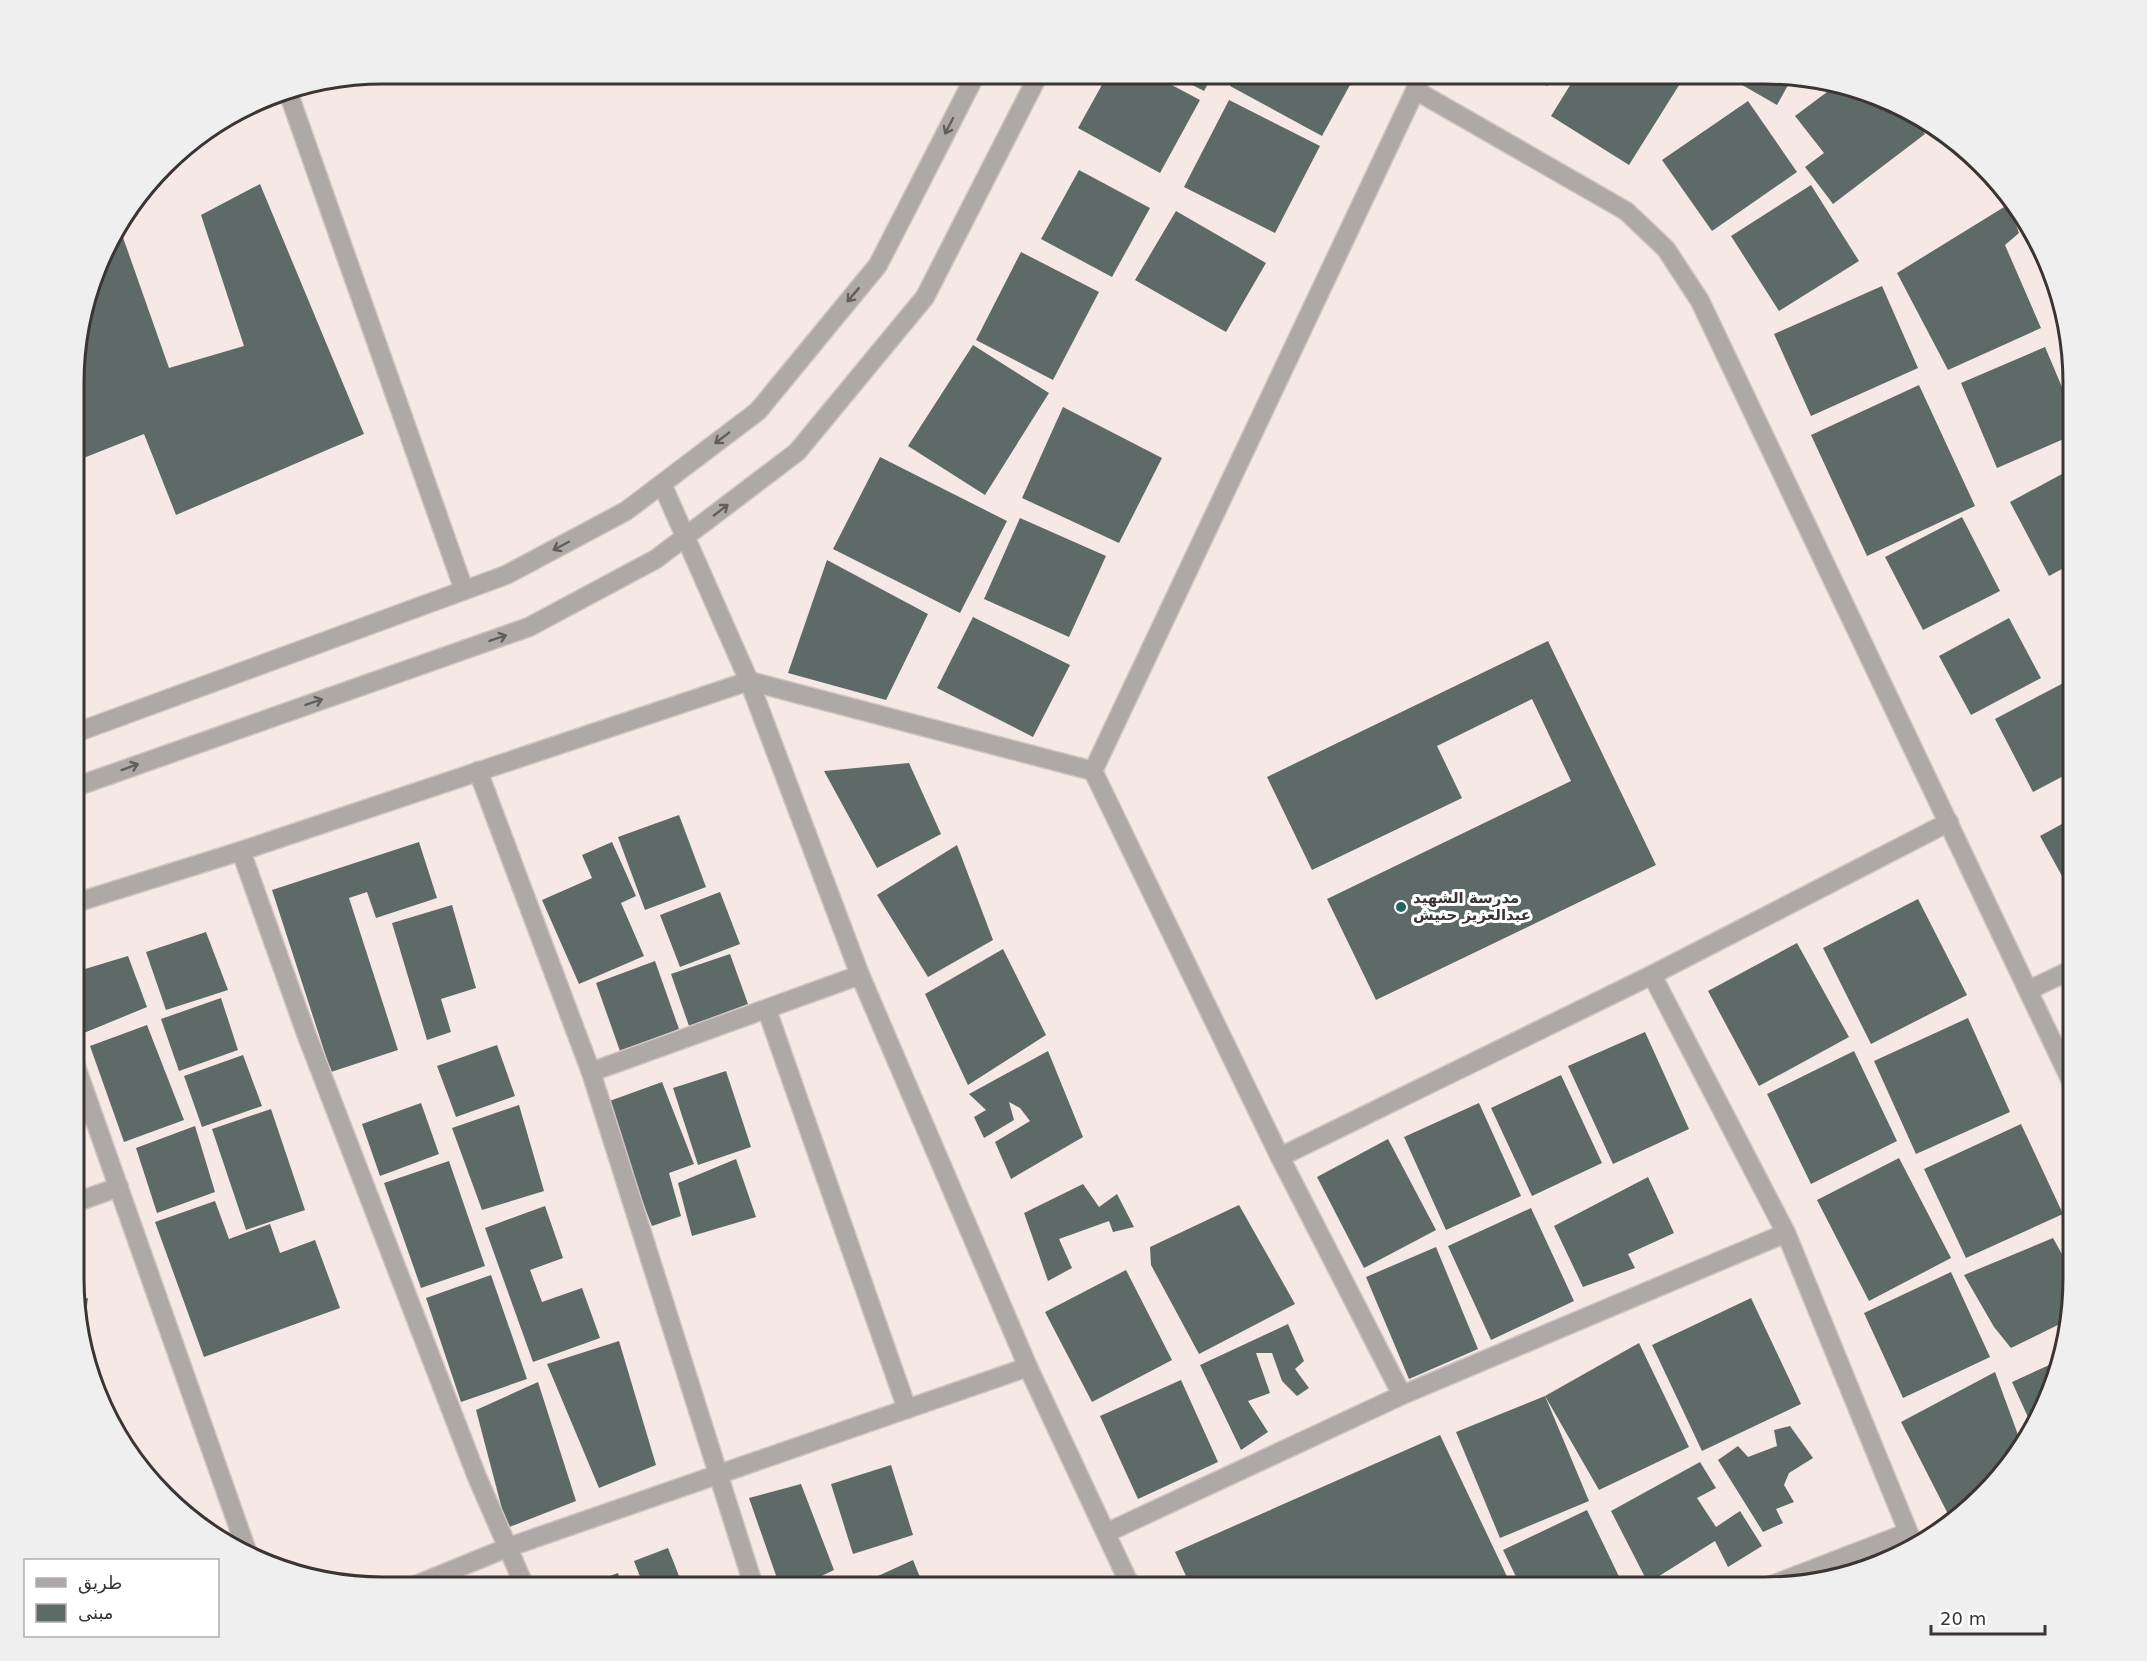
<svg xmlns="http://www.w3.org/2000/svg" width="2147" height="1661" viewBox="0 0 2147 1661" font-family="'DejaVu Sans','Noto Sans Arabic',sans-serif">
	<rect width="100%" height="100%" fill="#f6e8e5"/>
	<g fill="#5e6a68">
		<path d="M1108 74H1151L1200 100 1160 173 1078 128Z"/>
		<path d="M1171 74H1213L1204 91Z"/>
		<path d="M1236 74H1356L1322 136 1230 86Z"/>
		<path d="M1525 74H1554L1547 86Z"/>
		<path d="M1577 74H1686L1629 165 1551 116Z"/>
		<path d="M1732 74H1784L1793 76 1777 105 1730 78Z"/>
		<path d="M1835 86 1882 97 1909 114 1925 134 1833 204 1805 167 1824 153 1795 116Z"/>
		<path d="M1229 100 1320 146 1275 233 1184 187Z"/>
		<path d="M1748 101 1797 172 1712 231 1662 160Z"/>
		<path d="M1079 170 1150 208 1112 277 1041 239Z"/>
		<path d="M260 184 364 434 176 515 144 434 76 461V342L113 232 120 229 169 368 244 346 201 215Z"/>
		<path d="M1811 185 1859 261 1779 311 1731 236Z"/>
		<path d="M2009 204 2019 233 2005 245 2041 328 1948 370 1897 273Z"/>
		<path d="M1176 211 1266 263 1226 332 1135 280Z"/>
		<path d="M1021 252 1099 292 1053 380 976 340Z"/>
		<path d="M1882 286 1918 368 1811 416 1774 334Z"/>
		<path d="M973 345 1049 393 985 495 908 446Z"/>
		<path d="M2045 347 2073 413V435L1997 468 1961 383Z"/>
		<path d="M1919 385 1975 506 1867 556 1811 435Z"/>
		<path d="M1063 407 1162 458 1119 543 1022 498Z"/>
		<path d="M880 457 1007 521 960 613 833 549Z"/>
		<path d="M2073 468V563L2049 576 2010 502Z"/>
		<path d="M1962 517 2000 591 1923 630 1885 557Z"/>
		<path d="M1020 518 1106 556 1069 637 984 599Z"/>
		<path d="M827 560 928 614 886 700 788 673Z"/>
		<path d="M973 617 1070 665 1033 737 937 688Z"/>
		<path d="M2009 618 2041 678 1971 715 1939 656Z"/>
		<path d="M1548 641 1656 865 1376 1000 1327 899 1571 781 1532 699 1437 746 1462 798 1312 870 1267 777Z"/>
		<path d="M2073 678V771L2033 792 1995 719Z"/>
		<path d="M909 763 941 834 877 868 824 771Z"/>
		<path d="M679 815 706 887 645 910 618 837Z"/>
		<path d="M2073 818V896L2040 836Z"/>
		<path d="M419 842 437 898 376 918 367 892 349 898 398 1050 331 1072 272 890Z"/>
		<path d="M612 842 636 896 621 903 644 956 579 984 542 900 592 878 582 855Z"/>
		<path d="M957 845 993 940 928 977 877 895Z"/>
		<path d="M720 892 740 944 680 967 660 915Z"/>
		<path d="M1918 899 1967 995 1871 1044 1823 948Z"/>
		<path d="M452 905 476 988 441 999 451 1032 427 1040 392 923Z"/>
		<path d="M206 932 228 990 166 1010 146 952Z"/>
		<path d="M1797 943 1849 1037 1759 1086 1708 991Z"/>
		<path d="M1003 949 1046 1035 968 1085 925 994Z"/>
		<path d="M730 954 748 1004 689 1026 671 974Z"/>
		<path d="M128 956 147 1007 79 1035 75 1024V972Z"/>
		<path d="M655 961 679 1029 620 1051 596 983Z"/>
		<path d="M221 998 238 1050 179 1071 161 1019Z"/>
		<path d="M1968 1018 2010 1112 1916 1154 1874 1061Z"/>
		<path d="M147 1025 184 1120 124 1142 90 1046Z"/>
		<path d="M1645 1032 1689 1129 1613 1164 1568 1066Z"/>
		<path d="M497 1045 515 1096 456 1117 437 1066Z"/>
		<path d="M1048 1051 1083 1137 1011 1179 995 1142 1030 1121 1020 1108 1009 1102 1014 1120 984 1138 974 1117 986 1110 969 1094Z"/>
		<path d="M1854 1051 1897 1141 1811 1184 1767 1094Z"/>
		<path d="M243 1055 262 1106 202 1127 184 1076Z"/>
		<path d="M726 1071 751 1147 698 1165 673 1088Z"/>
		<path d="M1561 1075 1602 1163 1532 1196 1491 1108Z"/>
		<path d="M662 1082 694 1164 669 1173 681 1216 652 1226 604 1103Z"/>
		<path d="M421 1103 439 1154 380 1176 362 1124Z"/>
		<path d="M1479 1103 1521 1196 1446 1230 1404 1137Z"/>
		<path d="M519 1105 544 1191 482 1210 452 1128Z"/>
		<path d="M271 1109 305 1210 246 1230 212 1129Z"/>
		<path d="M2021 1124 2063 1214 1966 1258 1924 1169Z"/>
		<path d="M195 1126 215 1192 157 1213 136 1148Z"/>
		<path d="M1388 1139 1436 1230 1364 1268 1317 1177Z"/>
		<path d="M1899 1158 1951 1258 1869 1301 1817 1200Z"/>
		<path d="M736 1159 756 1217 692 1236 678 1183Z"/>
		<path d="M449 1161 485 1266 421 1288 384 1183Z"/>
		<path d="M1648 1177 1674 1233 1628 1254 1635 1268 1583 1287 1554 1226Z"/>
		<path d="M1083 1184 1099 1207 1117 1194 1134 1227 1113 1232 1109 1221 1059 1239 1072 1268 1048 1281 1024 1213Z"/>
		<path d="M215 1201 229 1239 270 1224 280 1253 315 1240 340 1308 204 1357 155 1222Z"/>
		<path d="M1239 1205 1295 1304 1199 1354 1151 1265 1150 1247Z"/>
		<path d="M545 1206 563 1258 530 1270 542 1302 582 1288 600 1338 533 1362 485 1228Z"/>
		<path d="M1531 1208 1574 1301 1491 1340 1448 1246Z"/>
		<path d="M2053 1238 2073 1274V1299L2068 1320 2011 1348 1994 1327 1964 1275Z"/>
		<path d="M1436 1247 1478 1349 1409 1379 1366 1277Z"/>
		<path d="M1126 1270 1172 1360 1092 1402 1045 1312Z"/>
		<path d="M1951 1272 1990 1357 1903 1398 1864 1313Z"/>
		<path d="M491 1275 527 1379 461 1402 426 1298Z"/>
		<path d="M88 1298 86 1313 79 1317 75 1302Z"/>
		<path d="M1751 1298 1801 1404 1702 1451 1652 1345Z"/>
		<path d="M1288 1324 1304 1361 1295 1369 1309 1388 1297 1396 1282 1381 1272 1353H1256L1270 1393 1248 1401 1268 1432 1241 1450 1200 1365Z"/>
		<path d="M619 1341 656 1465 599 1488 547 1364Z"/>
		<path d="M1639 1343 1689 1447 1599 1490 1545 1396Z"/>
		<path d="M2058 1361 2050 1397 2032 1426 2012 1382Z"/>
		<path d="M1995 1372 2021 1443 1997 1482 1965 1506 1948 1514 1901 1422Z"/>
		<path d="M1181 1380 1218 1462 1138 1499 1100 1416Z"/>
		<path d="M538 1382 576 1501 507 1528 476 1410Z"/>
		<path d="M1545 1396 1589 1501 1500 1538 1456 1432Z"/>
		<path d="M1790 1426 1813 1458 1789 1473 1784 1485 1794 1502 1776 1509 1783 1523 1763 1532 1718 1460 1738 1446 1748 1457 1777 1446 1774 1430Z"/>
		<path d="M1440 1435 1512 1587H1191L1175 1552Z"/>
		<path d="M1700 1462 1716 1488 1697 1498 1716 1527 1740 1511 1762 1546 1728 1567 1715 1541 1648 1583 1611 1511Z"/>
		<path d="M891 1465 913 1535 853 1554 831 1484Z"/>
		<path d="M801 1484 834 1570 799 1587H780L749 1498Z"/>
		<path d="M1587 1510 1624 1587H1521L1503 1550Z"/>
		<path d="M668 1548 681 1581 666 1587H644L634 1561Z"/>
		<path d="M913 1560 924 1587H869L867 1581Z"/>
		<path d="M618 1573 622 1587H580Z"/>
		<path d="M846 1581 848 1587H829Z"/>
	</g>
	<g fill="none" stroke-linecap="round" stroke-linejoin="round">
		<g stroke="#d0c4c1" stroke-width="21">
			<g id="minor">
				<path d="M287 89 464 590"/>
				<path d="M1415 90 1626 211 1666 249 1700 301 2073 1085"/>
				<path d="M662 484 749 681 860 975 1028 1367 1131 1587"/>
				<path d="M75 733 506 575 626 511 758 411 878 265 976 74"/>
				<path d="M478 771 591 1072 754 1587"/>
				<path d="M1093 771 1280 1157 1402 1395"/>
				<path d="M75 787 529 627 656 559 797 452 925 297 1039 74"/>
				<path d="M241 851 307 1036 477 1477 525 1587"/>
				<path d="M75 903 241 851 749 681 1093 771 1423 74"/>
				<path d="M1652 975 1786 1233 1914 1546"/>
				<path d="M2029 990 2073 969"/>
				<path d="M767 1010 907 1409"/>
				<path d="M75 1064 248 1554"/>
				<path d="M591 1072 860 975"/>
				<path d="M1280 1157 1652 975 1949 822"/>
				<path d="M74 1203 119 1187"/>
				<path d="M1106 1533 1402 1395 1786 1233"/>
				<path d="M411 1587 509 1547 1028 1367"/>
				<path d="M1767 1587 1907 1533"/>
			</g>
		</g>
		<use href="#minor" stroke="#aea8a7" stroke-width="18"/>
	</g>
	<defs><path id="oneway-shaft" d="M-6 0H5M1.5-3L5.5 0L1.5 3" fill="none" stroke-width="1.6" stroke-linecap="round" stroke-linejoin="round" transform="scale(1.5)"/></defs>
	<g stroke="#635d5c">
		<use href="#oneway-shaft" transform="translate(949 126) rotate(117)"/>
		<use href="#oneway-shaft" transform="translate(853 295) rotate(130)"/>
		<use href="#oneway-shaft" transform="translate(722 438) rotate(143)"/>
		<use href="#oneway-shaft" transform="translate(721 510) rotate(-38)"/>
		<use href="#oneway-shaft" transform="translate(561 546) rotate(152)"/>
		<use href="#oneway-shaft" transform="translate(498 638) rotate(-19)"/>
		<use href="#oneway-shaft" transform="translate(314 702) rotate(-19)"/>
		<use href="#oneway-shaft" transform="translate(130 767) rotate(-20)"/>
	</g>
	<circle fill="#20685d" stroke="#fff" stroke-width="2" cx="1401" cy="907" r="6"/>
	<g text-anchor="middle" dominant-baseline="central" stroke-width="6" stroke-linejoin="round" paint-order="stroke">
		<g font-size="15" font-weight="bold" fill="#3a3533" stroke="#fff" text-anchor="start">
			<text x="1413" y="898">مدرسة الشهيد<tspan x="1413" dy="17">عبدالعزيز حنيش</tspan></text>
		</g>
	</g>
	<path d="M0 0H2147V1661H0ZM383 84H1764A299 299 0 0 1 2063 383V1278A299 299 0 0 1 1764 1577H383A299 299 0 0 1 84 1278V383A299 299 0 0 1 383 84Z" fill="#efefef" fill-rule="evenodd"/>
	<path fill="none" stroke="#3a3533" stroke-width="3" d="M383 84H1764A299 299 0 0 1 2063 383V1278A299 299 0 0 1 1764 1577H383A299 299 0 0 1 84 1278V383A299 299 0 0 1 383 84Z"/>
	<rect x="24" y="1559" width="195" height="78" fill="#ffffff" stroke="#b0aead" stroke-width="1.5"/>
	<rect x="36" y="1578" width="30" height="9" fill="#aea8a7" stroke="#b0aead" stroke-width="1.5"/>
	<text x="78" y="1589" font-size="18" fill="#3a3533">طريق</text>
	<rect x="36" y="1604" width="30" height="18" fill="#5e6a68" stroke="#b0aead" stroke-width="1.5"/>
	<text x="78" y="1619" font-size="18" fill="#3a3533">مبنى</text>
	<path d="M1931 1625v9h114v-9" fill="none" stroke="#3a3533" stroke-width="3"/>
	<text x="1940" y="1625" font-size="18" fill="#3a3533" stroke="#ffffff" stroke-width="4.5" paint-order="stroke">20 m</text>
</svg>
